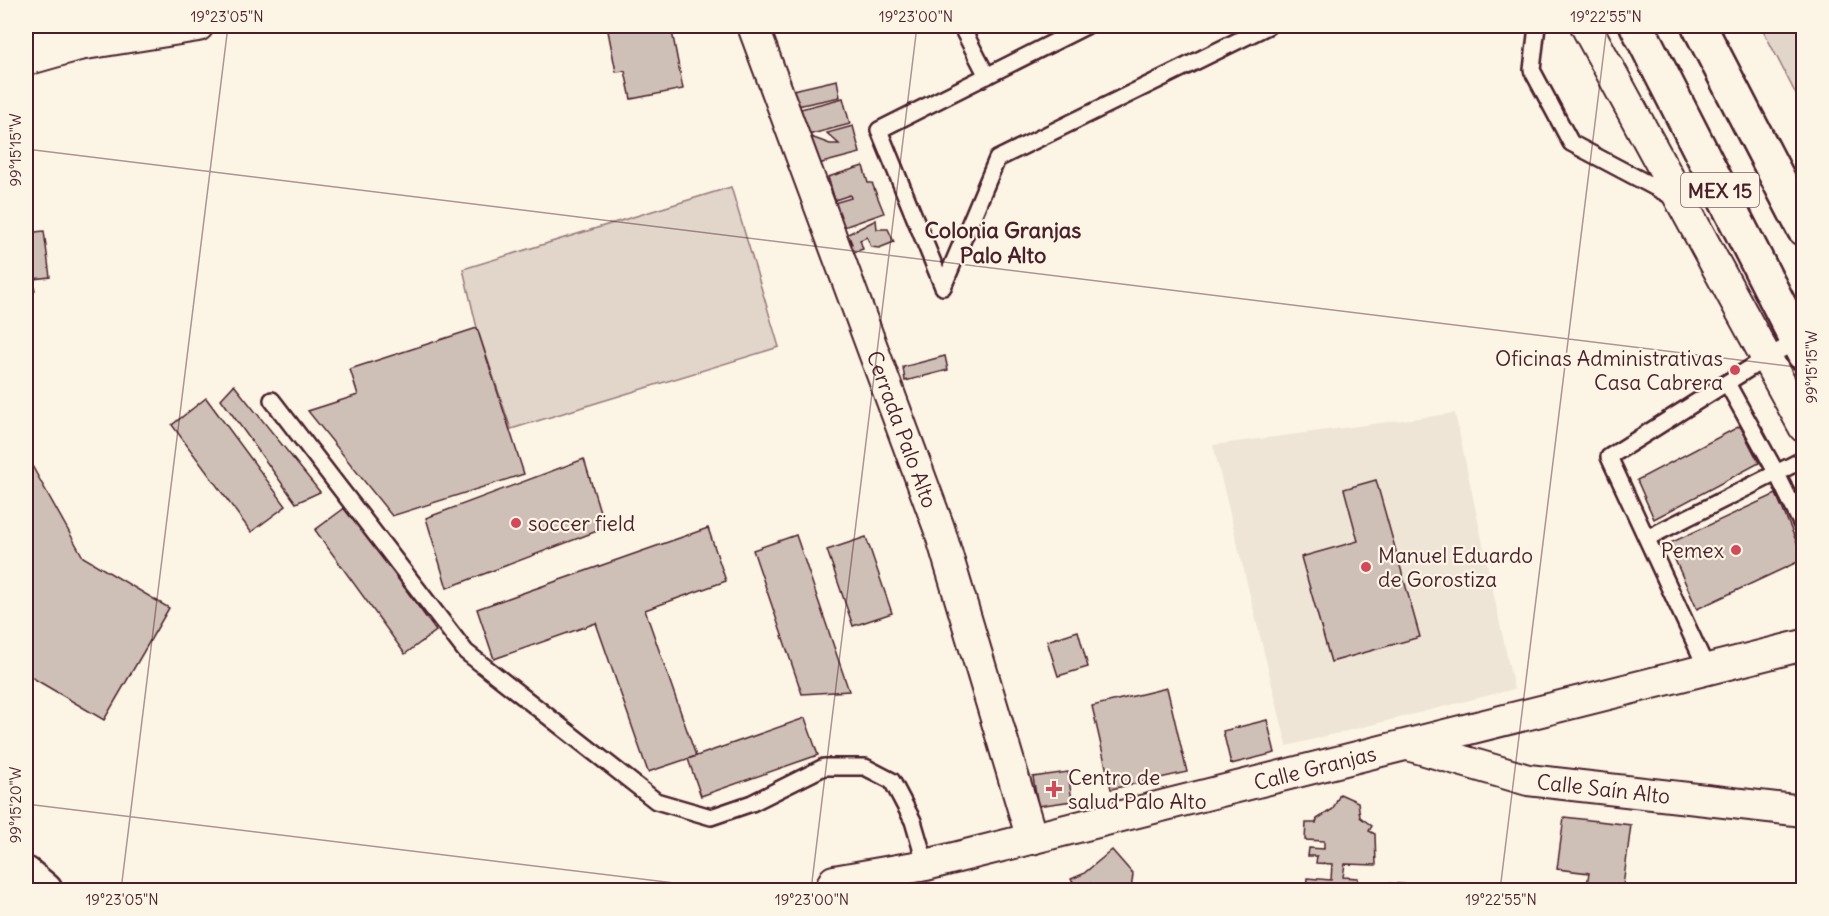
<svg xmlns="http://www.w3.org/2000/svg" width="1829" height="916" viewBox="0 0 1829 916" font-family="Delius,sans-serif">
	<rect width="100%" height="100%" fill="#fcf5e5"/>
	<filter id="ink" filterUnits="userSpaceOnUse"><feTurbulence type="fractalNoise" baseFrequency=".0167" numOctaves="2"/><feDisplacementMap in="SourceGraphic" scale="12" xChannelSelector="R" yChannelSelector="G"/><feConvolveMatrix kernelMatrix="1 2 1 2 8 2 1 2 1" color-interpolation-filters="sRGB"/></filter>
	<g filter="url(#ink)">
		<path fill="#eee5d7" d="M1455 413 1514 689 1287 746 1213 445Z"/>
		<g fill="#e2d5ca" stroke="#967a7a" stroke-width="1.5">
			<path d="M1761 26H1803V108Z"/>
			<path d="M731 187 779 347 511 429 477 328 463 269Z"/>
		</g>
		<g fill="#cfc0b7" stroke="#4a1f2b" stroke-width="1.5">
			<path d="M607 26H671L683 89 631 99 625 71 616 72Z"/>
			<path d="M837 80 840 97 797 106 793 90Z"/>
			<path d="M843 98 850 124 804 136 797 110Z"/>
			<path d="M853 126 860 153 818 164 811 137 830 144H839L827 133Z"/>
			<path d="M863 166 868 183H872L884 213 841 228 834 203 851 198 850 195 835 200 828 177Z"/>
			<path d="M876 220 877 229H888L894 242 879 248 871 247 867 237 860 240 863 249 848 254 846 248 852 244 850 239 844 242V236Z"/>
			<path d="M44 231 50 277 33 279 35 291 26 292V233Z"/>
			<path d="M477 328 524 474 392 516 308 411 358 395 350 369Z"/>
			<path d="M945 356 948 370 905 381 903 367Z"/>
			<path d="M234 385 320 492 296 503 221 399Z"/>
			<path d="M206 398 286 506 251 532 172 425Z"/>
			<path d="M1740 426 1759 463 1654 519 1637 480Z"/>
			<path d="M26 455 83 557 169 608 104 720 26 674Z"/>
			<path d="M584 459 605 528 447 588 426 518Z"/>
			<path d="M1376 480 1420 637 1331 662 1301 557 1358 541 1344 489Z"/>
			<path d="M1776 494 1804 559 1697 609 1668 544Z"/>
			<path d="M346 507 436 631 405 654 315 530Z"/>
			<path d="M708 528 726 581 645 610 696 756 648 772 596 623 494 659 477 609Z"/>
			<path d="M796 535 849 691 802 694 753 550Z"/>
			<path d="M866 537 892 613 853 626 827 550Z"/>
			<path d="M1078 631 1088 667 1058 676 1047 641Z"/>
			<path d="M1167 688 1187 772 1111 789 1092 706Z"/>
			<path d="M805 718 818 755 701 796 688 759Z"/>
			<path d="M1267 720 1275 753 1231 764 1223 731Z"/>
			<path d="M1068 772 1072 801 1038 806 1033 777Z"/>
			<path d="M1340 794 1358 802 1360 817 1372 826 1369 831 1375 834 1376 865 1345 864 1343 877 1358 878 1357 885 1364 886V890H1306L1307 878 1331 880 1332 864 1316 863 1317 856H1308L1309 848 1324 849V841L1305 840 1306 823H1316L1317 819 1333 809Z"/>
			<path d="M1564 817 1631 825 1623 886 1597 883 1596 890H1597H1586L1589 873 1557 869Z"/>
			<path d="M1112 850 1133 874 1131 890H1092L1095 887 1090 883 1078 888 1071 879 1083 874Z"/>
			<path d="M1369 882 1414 885V890H1368Z"/>
		</g>
		<g fill="none" stroke-linecap="round" stroke-linejoin="round">
			<g stroke="#4a1f2b" stroke-width="20">
				<g id="lane">
					<path d="M961 26 987 76"/>
					<path d="M1086 26 879 130 943 287 997 159 1268 26"/>
					<path d="M1537 26 1532 70 1571 143 1675 198"/>
					<path d="M1727 383 1776 472 1804 529"/>
					<path d="M272 400 466 652 656 801 711 817 752 803 824 767H865L892 781 913 821 926 865"/>
					<path d="M1647 538 1804 459"/>
					<path d="M1707 669 1609 457 1766 358 1797 341"/>
				</g>
			</g>
			<g stroke="#4a1f2b" stroke-width="34">
				<g id="street">
					<path id="s1" d="M753 26 939 528 1032 839"/>
					<path d="M1586 26 1804 427"/>
					<path d="M26 31 79 45"/>
					<path d="M26 60 79 45 198 26"/>
					<path id="s2" d="M1408 745 1528 780 1804 811"/>
					<path id="s3" d="M830 890 834 881 926 865 1804 645"/>
				</g>
			</g>
			<g stroke="#4a1f2b" stroke-width="38">
				<path id="secondary" d="M26 874 45 890"/>
			</g>
			<g stroke="#4a1f2b" stroke-width="38">
				<g id="primary">
					<path d="M1637 26 1804 354"/>
					<path d="M1699 26 1804 229"/>
				</g>
			</g>
			<use href="#lane" stroke="#fcf5e5" stroke-width="15"/>
			<use href="#street" stroke="#fcf5e5" stroke-width="30"/>
			<use href="#secondary" stroke="#fcf5e5" stroke-width="33"/>
			<use href="#primary" stroke="#fcf5e5" stroke-width="33"/>
		</g>
	</g>
	<path fill="none" stroke="#4a1f2b" stroke-width="1.5" stroke-opacity="0.45" d="M26 149 1804 368M26 804 732 890M121 890 228 26M811 890 917 26M1500 890 1607 26"/>
	<g fill="#d1495b" stroke="#fcf5e5" stroke-width="2">
		<circle cx="1735" cy="370" r="6"/>
		<circle cx="516" cy="523" r="6"/>
		<circle cx="1736" cy="550" r="6"/>
		<circle cx="1366" cy="567" r="6"/>
		<path d="M1051 780h6v6h6v6h-6v6h-6v-6h-6v-6h6z"/>
	</g>
	<g text-anchor="middle" dominant-baseline="central" stroke-width="4.5" stroke-linejoin="round" paint-order="stroke">
		<rect fill="#fcf5e5" stroke="#7f5f63" stroke-width="1.5" x="1681" y="173" width="78" height="34" rx="4.5"/>
		<g font-size="20" font-weight="bold" fill="#4a1f2b">
			<text x="1720" y="190">MEX 15</text>
		</g>
		<g font-size="21" fill="#4a1f2b" stroke="#fcf5e5" text-anchor="start">
			<text x="1723" y="358" text-anchor="end">Oficinas Administrativas<tspan x="1723" dy="24">Casa Cabrera</tspan></text>
			<text x="528" y="523">soccer field</text>
			<text x="1724" y="550" text-anchor="end">Pemex</text>
			<text x="1378" y="555">Manuel Eduardo<tspan x="1378" dy="24">de Gorostiza</tspan></text>
			<text x="1068" y="777">Centro de<tspan x="1068" dy="24">salud Palo Alto</tspan></text>
		</g>
		<g font-size="21" fill="#4a1f2b" stroke="#fcf5e5">
			<text stroke="none"><textPath href="#s1" startOffset="430">Cerrada Palo Alto</textPath></text>
			<text stroke="none"><textPath href="#s3" startOffset="504">Calle Granjas</textPath></text>
			<text stroke="none"><textPath href="#s2" startOffset="201">Calle Saín Alto</textPath></text>
		</g>
		<g font-size="22" font-weight="bold" fill="#4a1f2b" stroke="#fcf5e5">
			<text x="1003" y="230">Colonia Granjas<tspan x="1003" dy="25">Palo Alto</tspan></text>
		</g>
	</g>
	<rect width="1829" height="916" fill="none" stroke="#fcf5e5" stroke-width="66"/>
	<rect x="33" y="33" width="1763" height="850" fill="none" stroke="#4a1f2b" stroke-width="2"/>
	<g font-size="15" text-anchor="middle" fill="#4a1f2b">
		<text x="227" y="22">19°23'05"N</text>
		<text x="916" y="22">19°23'00"N</text>
		<text x="1606" y="22">19°22'55"N</text>
		<text transform="translate(16 150) rotate(-90)" y="5">99°15'15"W</text>
		<text transform="translate(1812 367) rotate(-90)" y="5">99°15'15"W</text>
		<text transform="translate(16 805) rotate(-90)" y="5">99°15'20"W</text>
		<text x="122" y="905">19°23'05"N</text>
		<text x="812" y="905">19°23'00"N</text>
		<text x="1501" y="905">19°22'55"N</text>
	</g>
</svg>
